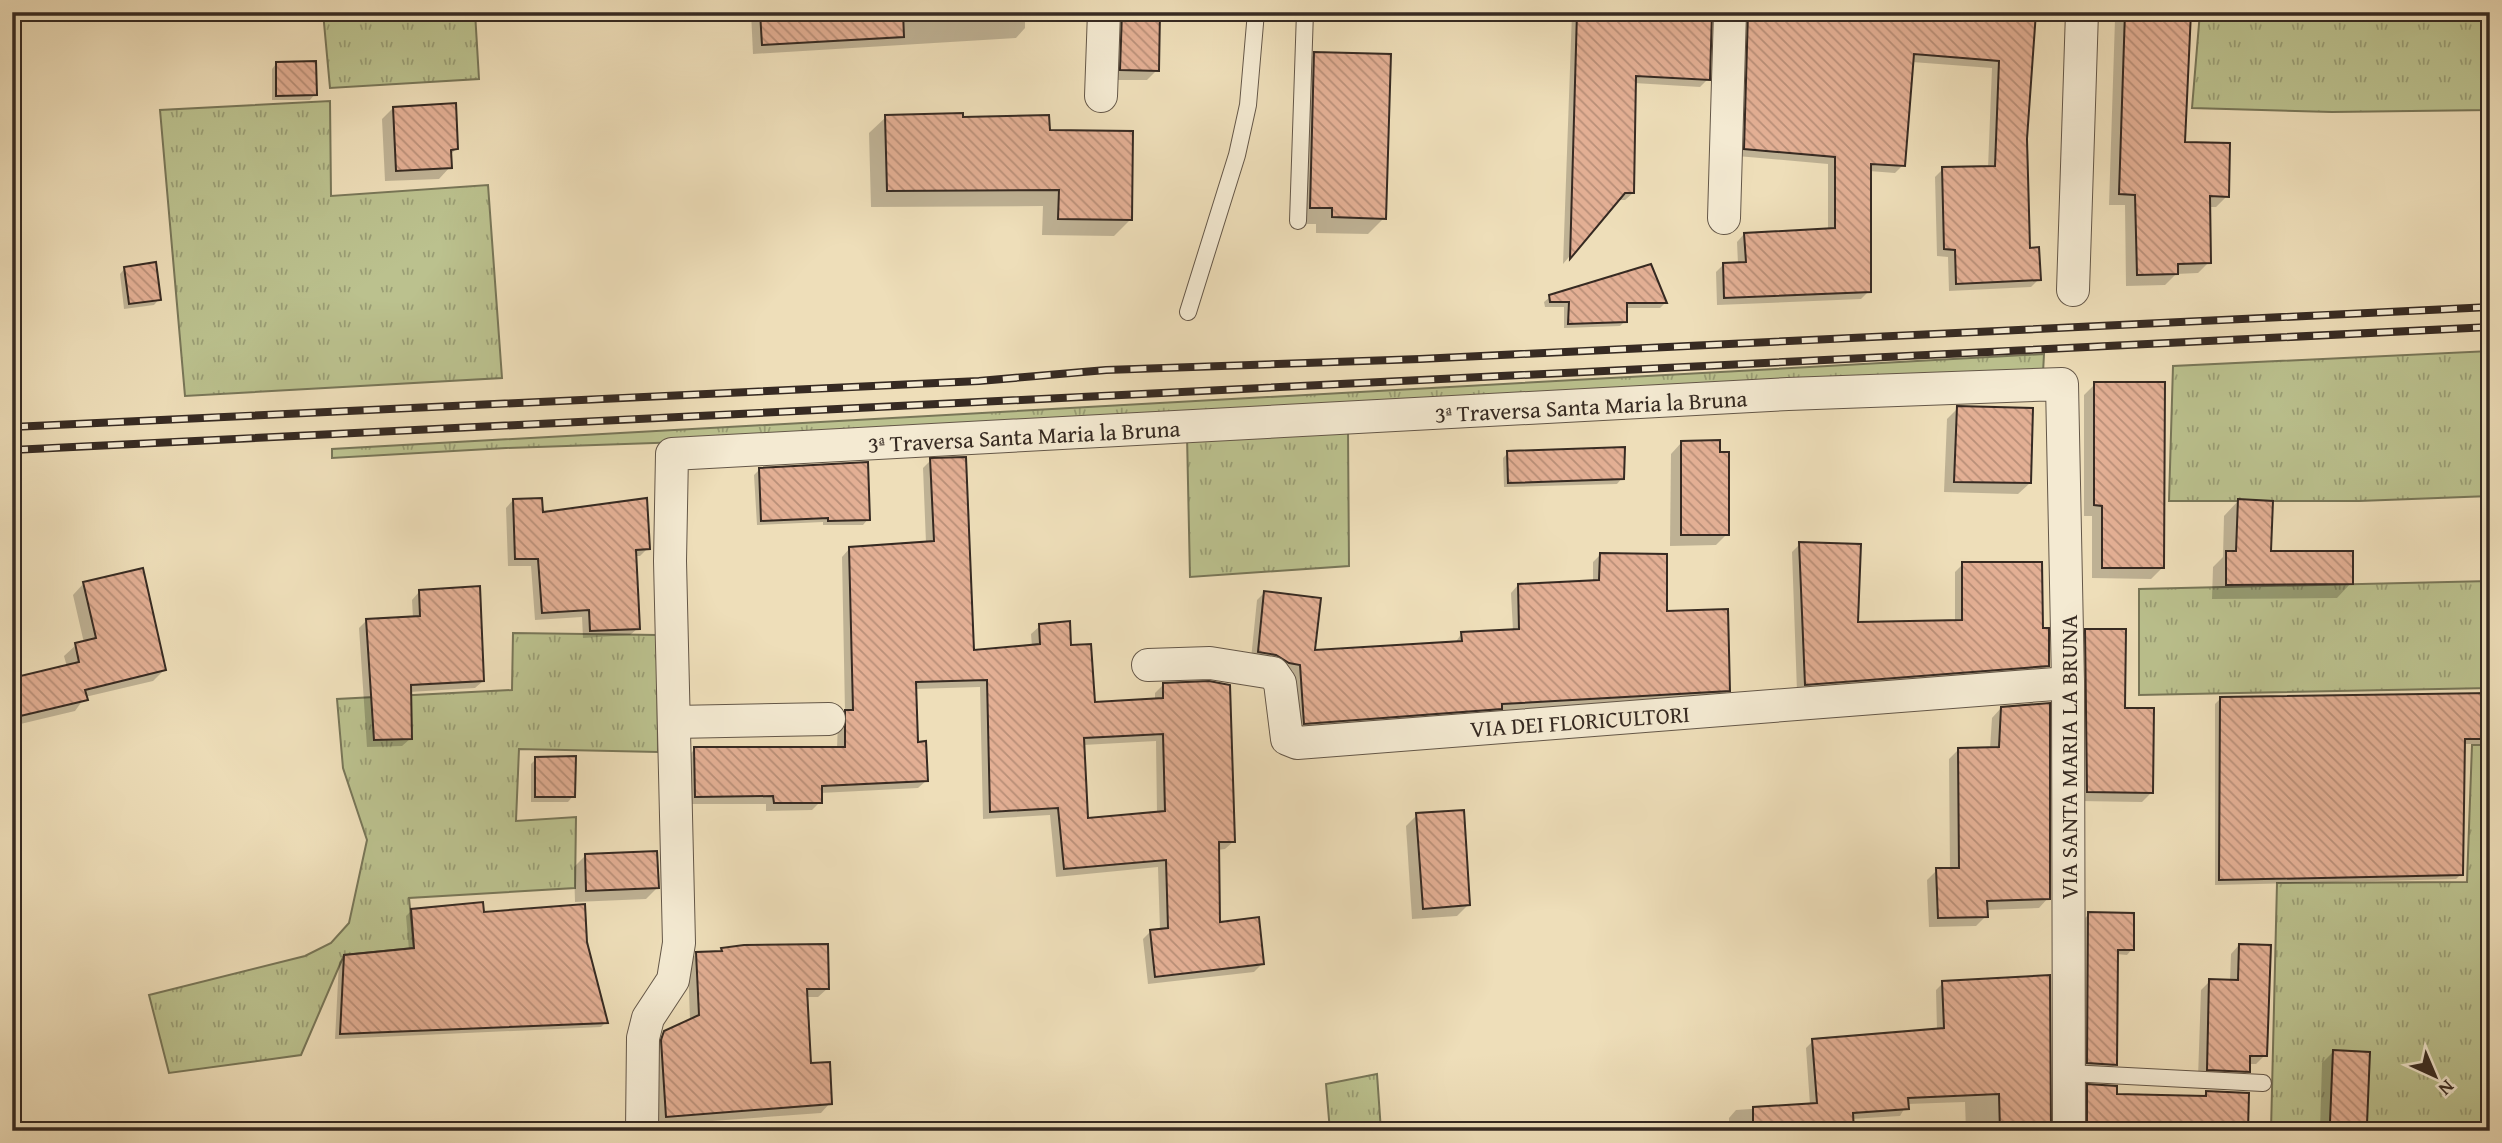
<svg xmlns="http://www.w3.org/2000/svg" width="2502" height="1143" viewBox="0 0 2502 1143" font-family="'Gentium Book Plus',serif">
	<defs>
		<pattern id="grass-tufts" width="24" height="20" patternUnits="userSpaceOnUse" patternTransform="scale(1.75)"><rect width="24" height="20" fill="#bbc18e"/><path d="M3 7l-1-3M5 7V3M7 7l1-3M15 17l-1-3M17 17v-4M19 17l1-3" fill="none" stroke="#999d74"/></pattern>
		<pattern id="building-back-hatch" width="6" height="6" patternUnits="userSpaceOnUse" patternTransform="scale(1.75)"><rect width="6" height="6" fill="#e3af94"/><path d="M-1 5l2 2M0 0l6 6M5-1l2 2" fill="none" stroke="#b98f78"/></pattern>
	</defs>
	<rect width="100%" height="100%" fill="#eedeb9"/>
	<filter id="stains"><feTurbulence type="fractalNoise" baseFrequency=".00286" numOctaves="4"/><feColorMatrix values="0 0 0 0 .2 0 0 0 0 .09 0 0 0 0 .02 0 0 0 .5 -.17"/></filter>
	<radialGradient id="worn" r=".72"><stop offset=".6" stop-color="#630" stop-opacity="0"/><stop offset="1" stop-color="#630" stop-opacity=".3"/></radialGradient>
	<g fill="url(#grass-tufts)" stroke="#787658" stroke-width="2">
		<path d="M323 12H475L479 79 330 88Z"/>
		<path d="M2200 12H2490V110L2332 112 2192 108Z"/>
		<path d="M330 101 331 196 488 185 502 378 185 396 160 110Z"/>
		<path d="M2490 351V496L2359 501H2169L2173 366Z"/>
		<path d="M2044 354 2043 373 888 435 506 448 332 458V449Z"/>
		<path d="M1348 431 1349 566 1190 577 1187 435Z"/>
		<path d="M2490 581V688L2139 695V589Z"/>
		<path d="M513 633 657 635 658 752 519 749 516 821 576 817 575 888 409 898 414 948 344 955 301 1055 169 1073 149 995 305 956 331 943 349 923 367 840 343 768 337 699 512 690Z"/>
		<path d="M2472 745H2490V1131H2271L2277 883 2467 882Z"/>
		<path d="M1377 1074 1381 1131H1330L1326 1084Z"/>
	</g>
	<g fill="#0003" fill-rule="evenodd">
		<path d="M751 12H1025V28L1016 38 753 54Z"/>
		<path d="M1112 12H1158L1157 70 1147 80H1111Z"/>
		<path d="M1572 12H1710L1708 79 1700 87 1634 83 1633 193 1625 200H1617L1563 264Z"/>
		<path d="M1739 12H2035L2026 139 2028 249 2039 279 2031 287 1949 291 1948 257 1937 256 1935 177 1943 169 1988 168 1992 68 1912 62 1903 165 1895 173 1869 171V291L1861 299 1717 305 1716 272 1724 264H1738L1737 242 1744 234 1828 230V164L1737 156Z"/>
		<path d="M2120 12H2190L2183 144 2227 196 2216 207H2209V262L2198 273 2176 274 2165 285 2126 286 2125 205H2109L2115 19Z"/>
		<path d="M1315 54 1384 218 1368 234 1316 233V224H1294L1298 71Z"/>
		<path d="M277 63 315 94 310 100H272V69Z"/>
		<path d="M393 108 456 149 449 156 450 167 439 179 385 181 382 119Z"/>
		<path d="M1048 116V132L1131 219 1114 236 1042 235 1043 206 871 207 869 133 886 117Z"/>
		<path d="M1650 266 1665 303 1660 308H1625V321L1620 326 1564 328V307H1545L1544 302 1550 297Z"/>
		<path d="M125 268 159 299 154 305 124 309 120 274Z"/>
		<path d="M2095 384 2162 568 2151 579 2092 578V516H2084V395Z"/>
		<path d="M1958 408 2030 483 2018 494 1944 492 1947 419Z"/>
		<path d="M1682 442 1727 534 1716 545 1670 546 1671 454Z"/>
		<path d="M1508 453 1622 478 1617 484 1504 487 1503 458Z"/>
		<path d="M931 460 972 652 1032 647 1031 634 1040 626 1070 647 1093 703 1155 700V693L1163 685 1234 841 1225 849 1217 850 1218 924 1262 964 1254 972 1148 984 1143 939 1151 931 1160 930 1158 867 1056 877 1050 815 983 819 980 687 914 689 917 744 927 780 918 788 820 793V802L812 810 766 811V804H688L687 757 695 749H837L838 720 845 712 842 557 850 548 926 543 923 468ZM1156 741 1157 813 1087 820 1083 745Z"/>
		<path d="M760 469 868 519 863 525H823V522L757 525 754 475Z"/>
		<path d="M513 500 541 514 648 548 640 556H635L638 628 630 635 583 638 582 617 535 620 531 566H508L506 508Z"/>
		<path d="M2238 501 2269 553 2351 583 2337 598 2212 599 2213 567 2223 557 2224 516Z"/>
		<path d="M1800 544 1856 624 1955 622V572L1963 564 2041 629 2048 665 2039 674 1797 692 1792 552Z"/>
		<path d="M1600 555 1665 613 1729 690 1721 697 1498 711 1493 715 1297 731 1293 671 1251 659 1257 600 1264 593 1313 651 1455 643 1462 633 1513 631 1511 593 1518 585 1593 582V562Z"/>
		<path d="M84 583 164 670 153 681 85 697 75 711 12 726V679L67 667 64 656 76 645 84 643 73 595Z"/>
		<path d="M419 592 483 681 475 688 409 692 410 739 402 746 367 747 359 628 367 620 413 618 412 600Z"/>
		<path d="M2086 630 2123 709 2152 792 2142 802 2078 801 2076 640Z"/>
		<path d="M2490 695V744H2464L2461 874 2456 879 2215 885V704L2220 699Z"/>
		<path d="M2001 708 2048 898 2039 908 1986 910V916L1976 926 1929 927 1927 880 1937 870H1950L1949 759 1958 750 1990 749 1992 718Z"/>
		<path d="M536 759 573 796 568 802H531V764Z"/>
		<path d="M1417 815 1468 905 1457 916 1412 919 1406 826Z"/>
		<path d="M585 856 657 888 646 899 575 902 574 867Z"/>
		<path d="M411 911 482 914 585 943 606 1022 601 1027 335 1039 339 962 344 957 409 950 406 916Z"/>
		<path d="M2089 914 2132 949 2127 955 2116 954V1064L2110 1069 2083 1068 2084 919Z"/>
		<path d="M2239 945 2265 1055 2256 1064H2248V1071L2239 1080 2198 1078 2201 990 2210 981H2230L2231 954Z"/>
		<path d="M722 950 828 988 818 997H805L809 1065 830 1103 821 1113 657 1125 655 1042 665 1032 690 1021 688 963 697 953H719Z"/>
		<path d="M1943 983 2049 1131H1966L1965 1102 1907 1104 1900 1116 1851 1119 1853 1131H1729V1118L1736 1110 1810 1105 1806 1048 1813 1041 1937 1030 1936 990Z"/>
		<path d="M2333 1052 2365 1123 2357 1131H2320L2322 1063Z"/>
		<path d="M2088 1086 2115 1096 2201 1098 2207 1092 2247 1129 2079 1131 2081 1094Z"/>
	</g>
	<g fill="url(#building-back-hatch)" stroke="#362a22" stroke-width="2" fill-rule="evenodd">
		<path d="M760 12H903L904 37 762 45Z"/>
		<path d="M1122 12H1160L1159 71 1120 70Z"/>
		<path d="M1577 12H1712L1710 80 1636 76 1634 193H1625L1570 259Z"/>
		<path d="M1748 12H2036L2027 139 2030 248 2039 247 2041 280 1956 284 1955 250 1944 249 1942 167 1995 166 1999 61 1914 54 1905 166 1871 164V292L1724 298 1723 263 1746 262 1744 233 1835 228V157L1744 149Z"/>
		<path d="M2125 12H2191L2185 142 2230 143 2229 197 2210 196 2211 263 2178 264V274L2137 275 2135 195 2119 194Z"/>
		<path d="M1314 52 1391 54 1386 219 1332 217V208H1310Z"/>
		<path d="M316 61 317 95 276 96V62Z"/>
		<path d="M456 103 458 149 451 150 452 168 396 171 393 107Z"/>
		<path d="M963 113V117L1049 115 1050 130 1133 131 1132 220 1058 219 1059 190 887 191 885 115Z"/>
		<path d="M156 262 161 300 129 304 124 267Z"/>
		<path d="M1651 264 1667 303H1627V322L1568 324 1569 302H1550L1549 295Z"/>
		<path d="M2094 382H2165L2164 568H2102V506L2094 505Z"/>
		<path d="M1957 406 2033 408 2031 483 1954 482Z"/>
		<path d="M1720 440V452H1729V535H1681V441Z"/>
		<path d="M1625 447 1624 479 1508 483 1507 451Z"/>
		<path d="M966 457 974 650 1040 644 1039 624 1070 621 1071 645 1091 644 1095 702 1163 698V683L1209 681 1230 685 1235 842H1219L1220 922 1259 917 1264 964 1155 977 1150 930 1168 928 1166 860 1064 869 1058 808 990 812 987 680 916 682 918 742 926 741 928 781 822 786V803H774L773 796 695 797 694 747H845V710H853L849 547 934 541 930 458ZM1163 734 1165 811 1088 818 1084 738Z"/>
		<path d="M868 462 870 520 828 521V518L761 521 759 468Z"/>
		<path d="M542 498 543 512 647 498 650 549 636 550 640 629 590 631 589 610 542 613 538 559H515L513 499Z"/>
		<path d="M2238 499 2273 501 2271 551H2353V584L2226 585V551H2236Z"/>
		<path d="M1799 542 1861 544 1858 622 1962 620V562H2042L2043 628H2049V666L1805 685Z"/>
		<path d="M1600 553 1667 554V611L1728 609 1730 691 1502 704V709L1304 724 1300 665 1289 663 1276 655 1258 652 1264 591 1321 598 1315 650 1462 641 1461 632 1519 629 1518 584 1599 580Z"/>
		<path d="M143 568 166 670 85 690 88 700 12 718V678L79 662 75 643 96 638 83 582Z"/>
		<path d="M480 586 484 681 411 685 412 739 374 740 366 619 420 616 419 590Z"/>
		<path d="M2085 629H2126L2125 708H2154L2153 793 2087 792Z"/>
		<path d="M2490 693V739H2465L2463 875 2219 880 2220 697Z"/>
		<path d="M2050 703V899L1987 901 1988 917 1938 918 1936 868H1959L1958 748 1999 747 2001 707Z"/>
		<path d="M576 756 575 797H535V757Z"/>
		<path d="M1464 810 1470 905 1423 909 1416 813Z"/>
		<path d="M657 851 659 888 586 891 585 854Z"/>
		<path d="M483 902 484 912 585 904 587 942 608 1023 340 1034 344 955 414 948 411 909Z"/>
		<path d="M2088 912 2134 913V950H2118L2117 1065 2087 1063Z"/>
		<path d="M828 944 829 989H807L811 1063 830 1062 832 1104 666 1117 661 1040 664 1031 699 1015 696 952 722 951 721 948 744 945Z"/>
		<path d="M2239 944 2271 945 2267 1056H2250V1072L2207 1070 2209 979 2238 980Z"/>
		<path d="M2050 975 2051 1131H2000L1999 1094 1908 1098 1909 1109 1853 1113 1854 1131H1753V1107L1817 1103 1812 1039 1944 1028 1942 981Z"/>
		<path d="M2333 1050 2370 1052 2367 1124 2330 1122Z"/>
		<path d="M2087 1084 2117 1086V1094L2206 1096V1091L2249 1093 2248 1130 2148 1127V1131H2087Z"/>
	</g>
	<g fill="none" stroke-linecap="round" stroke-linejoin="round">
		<g stroke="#645748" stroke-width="18">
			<g id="lane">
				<path d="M1298 221 1305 12"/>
				<path d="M1188 312 1237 155 1248 105 1256 12"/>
				<path d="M2069 1073 2263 1083"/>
			</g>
		</g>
		<g stroke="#645748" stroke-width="34">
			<g id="street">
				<path d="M1101 96 1104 12"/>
				<path d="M1724 218 1730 12"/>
				<path d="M2073 290 2082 12"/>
				<path d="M1148 665 1210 663 1273 673 1280 683 1287 739 1297 743 2068 683"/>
				<path d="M674 722 829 719"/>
				<path d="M642 1131 643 1038 648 1018 673 980 679 943 670 561 672 454 1788 394 2062 384 2068 683 2069 1131"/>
			</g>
		</g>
		<use href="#lane" stroke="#f4ead2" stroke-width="16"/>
		<use href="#street" stroke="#f4ead2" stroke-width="32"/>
		<g stroke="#362a22" stroke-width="8">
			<g id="rail">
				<path d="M12 427 979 381 1106 370 1420 359 2490 307"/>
				<path d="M12 450 2490 327"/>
			</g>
		</g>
		<use href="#rail" stroke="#f4ead2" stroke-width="5" stroke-dasharray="16" stroke-linecap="butt"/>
	</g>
	<g text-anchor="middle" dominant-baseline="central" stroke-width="5" stroke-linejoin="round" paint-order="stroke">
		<g font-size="23" fill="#362a22" stroke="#f4ead2">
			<text transform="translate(1591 406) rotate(-3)">3ª Traversa Santa Maria la Bruna</text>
			<text transform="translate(1024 436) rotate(-3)">3ª Traversa Santa Maria la Bruna</text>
			<text transform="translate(1580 721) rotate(-4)">VIA DEI FLORICULTORI</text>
			<text transform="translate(2068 757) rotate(-90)">VIA SANTA MARIA LA BRUNA</text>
		</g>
	</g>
	<rect width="2502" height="1143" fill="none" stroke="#eedeb9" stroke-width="42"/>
	<rect x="14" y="14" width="2474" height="1115" fill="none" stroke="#362a22" stroke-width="3.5"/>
	<rect x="21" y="21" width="2460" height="1101" fill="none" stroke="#362a22" stroke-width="2"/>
	<g transform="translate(2435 1076) rotate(136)" stroke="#f4ead2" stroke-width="5" paint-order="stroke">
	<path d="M0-5L12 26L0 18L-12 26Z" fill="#362a22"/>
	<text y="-10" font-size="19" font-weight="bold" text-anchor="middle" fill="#362a22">N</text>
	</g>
	<rect width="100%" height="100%" filter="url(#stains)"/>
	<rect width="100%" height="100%" fill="url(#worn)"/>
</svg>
